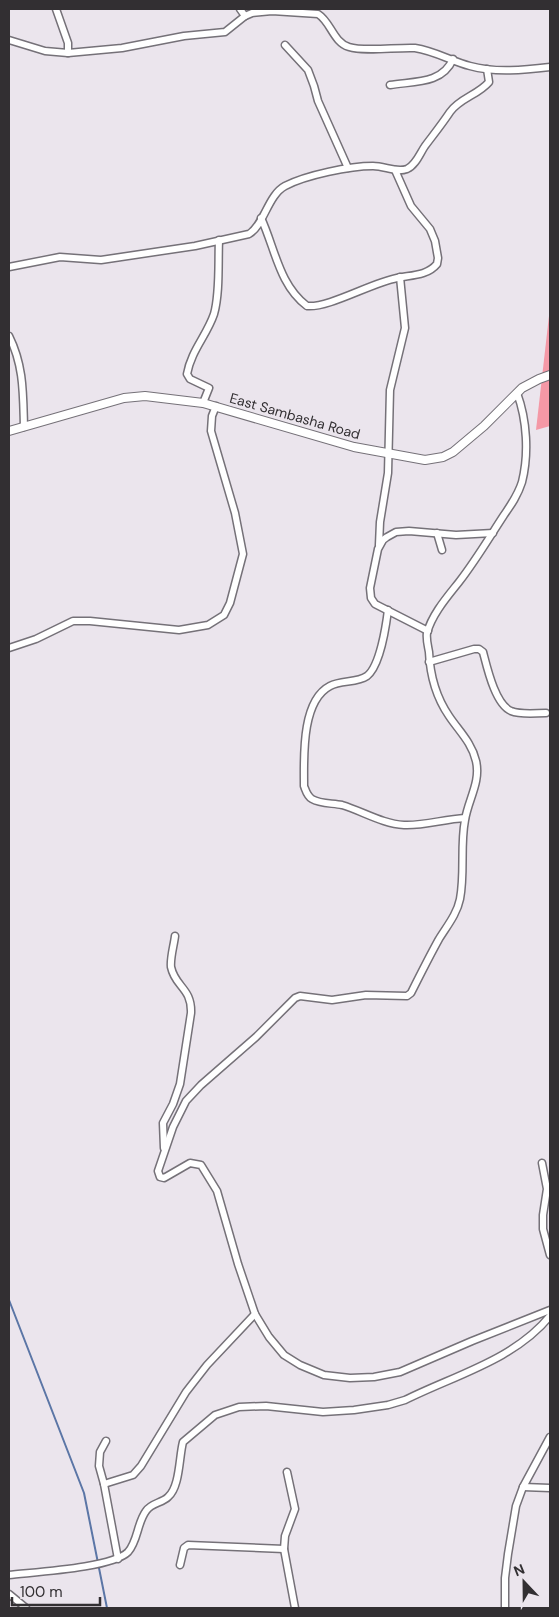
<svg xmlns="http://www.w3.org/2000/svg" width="559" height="1617" viewBox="0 0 559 1617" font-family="'DM Sans',sans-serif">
	<rect width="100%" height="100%" fill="#ebe5ed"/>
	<path fill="#f498a6" d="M550 307V426L536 430Z"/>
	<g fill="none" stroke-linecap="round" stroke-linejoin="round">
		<path stroke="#5b76a6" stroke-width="2" d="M9 1300 84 1493 107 1608"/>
		<g stroke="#757178" stroke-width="9">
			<g id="minor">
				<path d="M56 9 68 43V53"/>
				<path d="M240 9 245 16"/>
				<path d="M9 40 45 51 68 53 122 48 184 36 225 32 245 16 252 13 272 11 318 14C331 22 333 42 349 47 364 52 397 47 415 48 435 51 451 61 470 66 495 73 525 70 550 67"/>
				<path d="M285 45 308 70 314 86 318 101 348 168"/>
				<path d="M390 85C412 81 442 85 453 59"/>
				<path d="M261 218C275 248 279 285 307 306 329 308 371 283 397 278 411 275 427 276 437 264L438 258 435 241 430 229 411 206 395 170"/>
				<path d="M9 267 60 257 101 260 195 246 249 234C264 225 268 195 285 186 306 175 350 166 373 166 385 166 396 173 407 169 416 165 420 153 425 146 434 134 442 124 450 112 460 98 478 95 489 82L487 69"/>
				<path d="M9 336C24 366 23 394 24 427"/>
				<path d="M517 393C527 420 529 454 522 482 518 495 511 505 504 515 489 538 476 560 459 582 448 596 432 614 427 633 426 639 428 646 429 652 430 674 436 697 449 716 459 731 472 743 476 761 481 782 468 800 465 820 460 846 465 873 460 899 457 914 447 926 439 939 429 957 420 975 411 993L407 996 366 995 332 1000 300 996 295 998 256 1037 201 1085 186 1101 173 1127 158 1171 160 1177 164 1178 190 1163 201 1165 217 1191 238 1264 255 1314 269 1337 284 1355 300 1365 324 1375 350 1378 374 1377 400 1372 472 1341 550 1310"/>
				<path d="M203 403 209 388 190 379 187 374C191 351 207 335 214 314 220 293 218 263 219 240"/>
				<path d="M437 533 442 550"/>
				<path d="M379 545 380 522 388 473 390 390 405 328 400 277"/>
				<path d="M388 610C386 626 380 666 367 676 357 683 341 680 330 686 301 701 304 758 304 786 306 791 307 796 312 799 320 804 333 803 342 805 362 811 383 824 404 825 424 826 444 819 465 818"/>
				<path d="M428 631 375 604 371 598 370 588 378 549 383 540 387 537 396 532 409 531 456 535 493 533"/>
				<path d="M9 648 36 639 73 621H90L179 630 208 625 224 615 230 603 243 554 235 513 211 431 212 416 216 406"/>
				<path d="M429 662 474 649H479L483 652C487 667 495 704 511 711 521 715 535 713 546 713"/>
				<path d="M164 1148 163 1123 173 1104 180 1084 191 1013C192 988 175 987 171 967 170 958 174 945 175 936"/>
				<path d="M542 1163 547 1189 543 1215V1229L550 1255"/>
				<path d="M106 1441 100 1452 99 1466 104 1484 118 1559"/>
				<path d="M287 1472 295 1509 285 1536 284 1549 295 1608"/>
				<path d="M104 1484 133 1475 141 1466 186 1392 207 1365 255 1314"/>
				<path d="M523 1487 550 1488"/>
				<path d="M180 1565 184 1548 188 1545 284 1549"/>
				<path d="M9 1575C34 1572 112 1568 128 1552 138 1541 137 1523 146 1511 151 1503 162 1503 168 1497 180 1487 179 1457 183 1442L215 1415 239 1407 266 1406 323 1412 354 1410 388 1405 405 1400C455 1375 514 1360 550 1316"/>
				<path d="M9 1594 26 1608"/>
				<path d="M505 1608V1578L508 1554 516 1506 523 1487 550 1437"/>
			</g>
		</g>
		<g stroke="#757178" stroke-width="10">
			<path id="tertiary" d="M9 431 124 398 145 396 203 403 354 447 425 460 443 457 453 452 484 426 522 388 539 379 550 375"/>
		</g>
		<use href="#minor" stroke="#fff" stroke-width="6"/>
		<use href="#tertiary" stroke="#fff" stroke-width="8"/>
	</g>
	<g text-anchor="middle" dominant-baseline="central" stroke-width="5" stroke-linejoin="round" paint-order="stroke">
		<g font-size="14" fill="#322f32" stroke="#ebe5ed">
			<text transform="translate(295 416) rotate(16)">East Sambasha Road</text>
		</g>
	</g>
	<rect width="559" height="1617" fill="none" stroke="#322f32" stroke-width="20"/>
	<g transform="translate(524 1582) rotate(338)" stroke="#ebe5ed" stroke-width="4" paint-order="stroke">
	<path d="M0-4L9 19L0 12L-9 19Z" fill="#322f32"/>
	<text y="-8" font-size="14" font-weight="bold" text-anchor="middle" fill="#322f32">N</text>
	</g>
	<path d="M12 1597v8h88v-8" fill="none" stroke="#322f32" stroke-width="2.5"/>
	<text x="20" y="1597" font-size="15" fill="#322f32" stroke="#ebe5ed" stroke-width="4" paint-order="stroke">100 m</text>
</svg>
